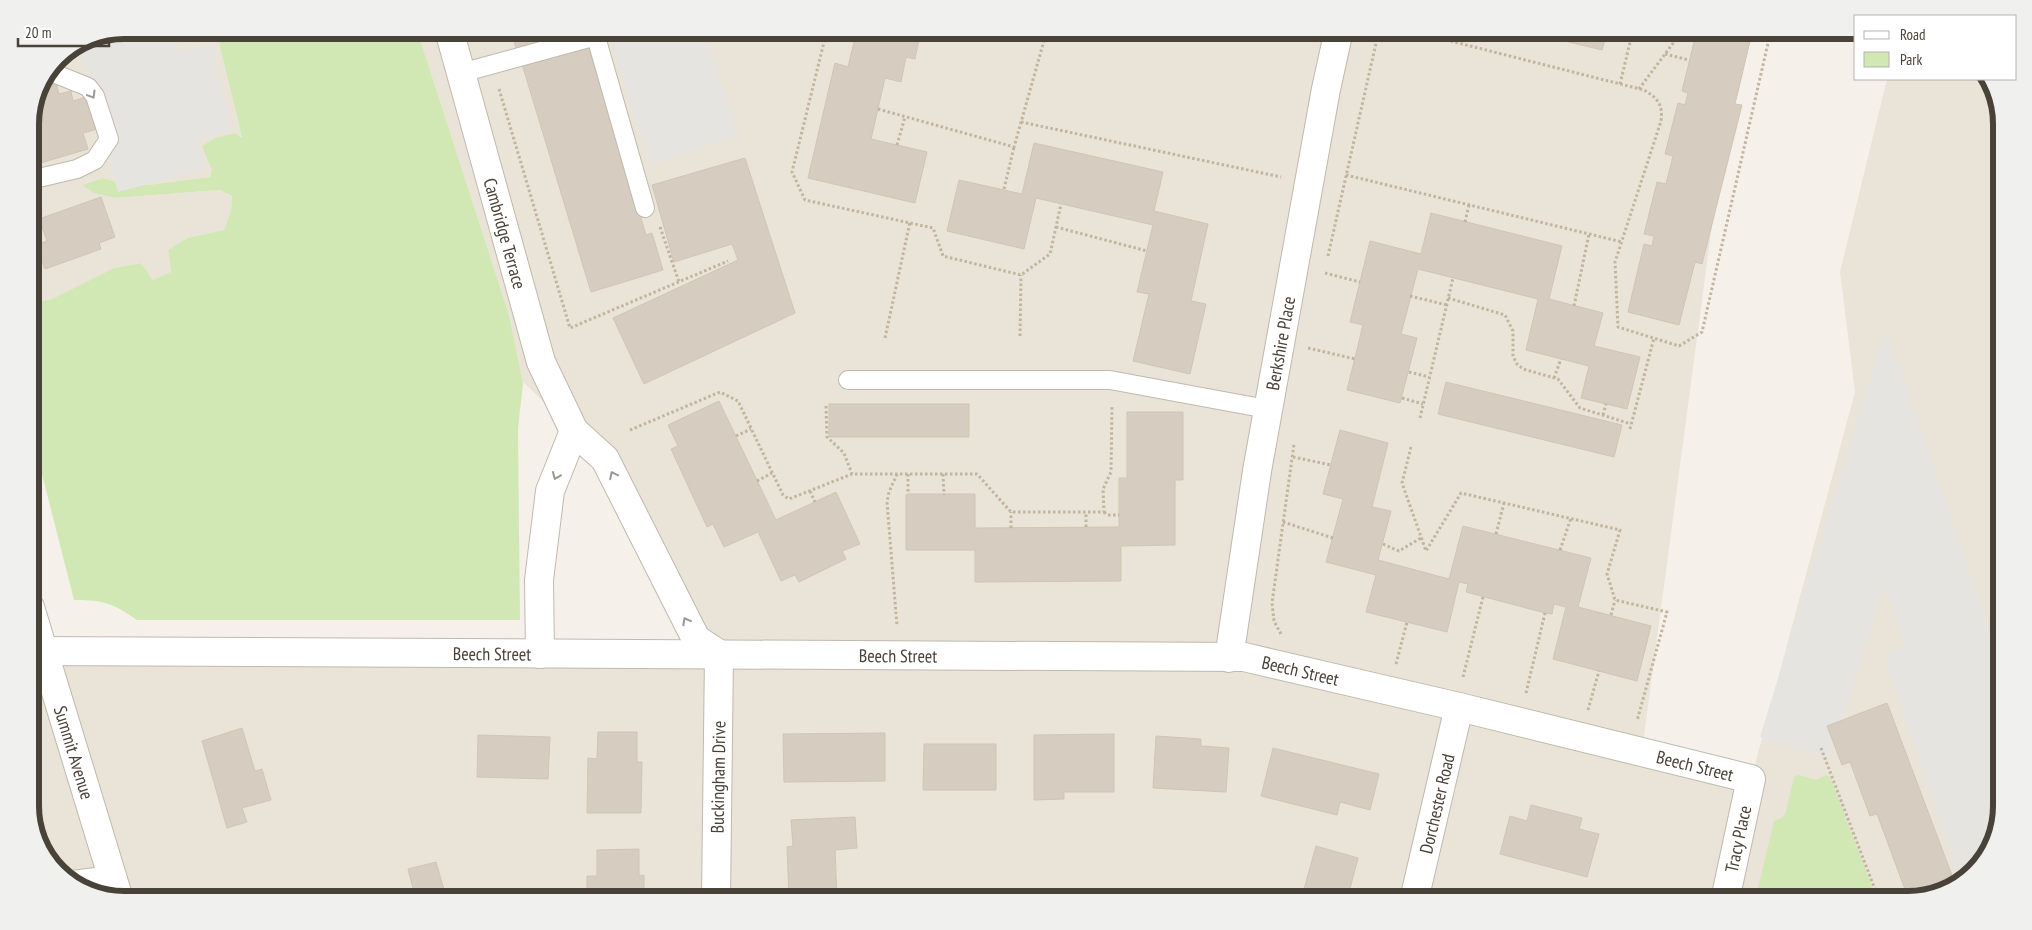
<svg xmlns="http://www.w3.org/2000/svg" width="2032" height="930" viewBox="0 0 2032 930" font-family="'PT Sans Narrow',sans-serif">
	<rect width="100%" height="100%" fill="#f5f1ea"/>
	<g fill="#e9e3d8">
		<path d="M124 30H216L242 139 212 170 210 177 148 185H128L103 178 82 185 116 198 220 190 232 196 231 210 224 230 187 238 168 250 171 273 153 280 141 263 114 268 52 299 30 304V118L58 57 88 37Z"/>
		<path d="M417 30H1738L1642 751 1751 779 1855 392 1840 272 1887 79H1988L2002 118V806L1995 842 1960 884 1908 900H124L88 893 49 863 30 812V607L44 651 718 654 574 431 522 381 509 315Z"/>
	</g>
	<g fill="#d1e8b4">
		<path d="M216 30H417L509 315 523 384 518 428 520 620H137C112 603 104 600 74 600L30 427V304L52 299 114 268 141 263 153 280 171 272 168 250 187 238 224 230 231 210 232 196 220 190 116 198 94 193 82 185 103 178 128 185H148L210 177 212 170 202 146 216 138 235 133 242 138Z"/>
		<path d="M1799 775 1816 780 1826 775 1830 777 1877 900H1755L1774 821 1783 817 1786 812 1794 777Z"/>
	</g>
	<g fill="#e6e4e1">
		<path d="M162 30H173L179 53 210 45 232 129 197 138 205 169 118 192 81 52Z"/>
		<path d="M607 30H704L739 135 651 165Z"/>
		<path d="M1886 328 2002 668V806L1995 842 1961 883 1884 654 1906 647 1885 584 1830 758 1760 737Z"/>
	</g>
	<g fill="#d6cdc0" stroke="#d1c5b3">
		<path d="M511 30H589L517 52Z"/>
		<path d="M857 30H921L915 59 906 57 901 82 885 78 871 139 927 152 915 203 808 178 835 63 848 67Z"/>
		<path d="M1519 30H1608L1602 50Z"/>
		<path d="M1697 30H1723L1751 37 1735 104 1742 105 1702 264 1695 262 1679 325 1628 312 1644 244 1652 246 1654 236 1644 234 1657 182 1666 184 1673 156 1665 154 1678 103 1685 105 1688 93 1682 91Z"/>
		<path d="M588 44 646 235 652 233 663 270 591 292 522 64Z"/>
		<path d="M56 83 59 94 71 91 73 101 89 96 98 129 83 133 88 149 30 166V118L44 87Z"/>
		<path d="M1034 143 1163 172 1154 211 1208 224 1191 301 1206 304 1190 374 1133 361 1149 294 1137 292 1153 225 1036 198 1024 249 947 231 959 180 1022 194Z"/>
		<path d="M745 158 795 313 644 384 613 318 738 260 732 244 674 262 652 185Z"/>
		<path d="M101 197 115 237 99 243 101 249 45 269 36 245 47 241 39 219Z"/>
		<path d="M1431 213 1562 246 1549 299 1603 313 1594 346 1640 357 1627 409 1581 398 1589 366 1526 350 1538 299 1418 269 1401 334 1417 338 1400 403 1347 390 1363 325 1350 322 1370 241 1421 254Z"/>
		<path d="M1446 382 1622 425 1614 457 1438 414Z"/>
		<path d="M719 401 776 520 836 492 860 544 842 551 846 559 799 582 795 575 781 581 758 532 724 547 713 524 707 527 671 449 678 446 668 425Z"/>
		<rect x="829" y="404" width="140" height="33"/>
		<path d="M1127 412H1183V480H1175V545L1121 546V581L975 582V550H906V495L908 494H975V528L1119 527V478H1127Z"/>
		<path d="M1340 430 1388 443 1372 507 1391 511 1378 560 1449 579 1463 526 1591 558 1578 607 1651 626 1637 681 1553 659 1566 607 1554 604 1552 614 1545 613 1466 592 1468 584 1459 582 1447 632 1366 612 1376 575 1326 562 1343 499 1323 494Z"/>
		<path d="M1887 703 1956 886 1909 900 1877 814 1870 816 1850 762 1842 765 1827 726Z"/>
		<path d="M242 728 255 771 262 769 271 800 242 808 247 822 227 828 202 741Z"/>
		<path d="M598 732H637V762H642L641 813H587L588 758 597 759Z"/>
		<path d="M885 733V781L784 782 783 734Z"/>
		<path d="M1114 734V792H1064V799L1034 800V735Z"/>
		<path d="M478 735 550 737 548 779 477 777Z"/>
		<path d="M1156 736 1201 739V746L1229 748 1226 792 1153 788Z"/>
		<path d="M924 744H996V790H923Z"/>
		<path d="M1273 748 1379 774 1370 810 1340 802 1337 815 1261 796Z"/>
		<path d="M1531 805 1582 818 1579 829 1599 834 1587 877 1500 854 1510 816 1527 821Z"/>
		<path d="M855 817 857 848 835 850 837 897 789 899 787 847 793 846 791 820Z"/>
		<path d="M1316 846 1358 858 1347 900H1301Z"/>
		<path d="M639 849V876L644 875V900H587V876H597V850Z"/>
		<path d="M436 862 447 900H416L408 869Z"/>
		<path d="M277 889 281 900H246Z"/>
	</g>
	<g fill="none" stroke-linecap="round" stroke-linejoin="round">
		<g stroke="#c0b9ad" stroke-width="20">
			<g id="service">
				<path d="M594 30 645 208"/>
				<path d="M461 73 596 36"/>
				<path d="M30 180 77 169 95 160 109 139 95 96 88 87 51 72"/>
				<path d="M848 380H1110L1267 409"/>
				<path d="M72 880 112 875"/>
			</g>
		</g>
		<g stroke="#c0b9ad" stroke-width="30">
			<g id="minor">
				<path id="s1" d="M449 30 541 362 574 431 605 459 696 639 719 654 716 900"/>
				<path id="s2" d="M30 651 1244 657 1459 707 1751 779 1725 900"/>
				<path d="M540 654 539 580 550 491 574 431"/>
				<path id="s3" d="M1229 658 1257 471 1326 89 1339 30"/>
				<path id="s4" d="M1414 900 1459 707"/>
			</g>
		</g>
		<g stroke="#c0b9ad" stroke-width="30">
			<g id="tertiary">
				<path id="s5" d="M30 607 119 899"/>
			</g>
		</g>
		<g stroke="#c2b59e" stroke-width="3" stroke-dasharray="2.5 2.5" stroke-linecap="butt">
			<path d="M827 30 792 172 805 200 933 228 943 256 1021 275 1050 254 1061 204"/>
			<path d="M1407 30 1644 90C1658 98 1663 105 1661 121L1615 262 1618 327 1679 346 1702 332 1771 30"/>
			<path d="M1665 54 1689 60"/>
			<path d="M1620 84 1633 30"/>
			<path d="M499 89 570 328 728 261"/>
			<path d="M1639 89 1683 30"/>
			<path d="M878 109 1014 147 1047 30"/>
			<path d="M1021 122 1281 177"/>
			<path d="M897 145 905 117"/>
			<path d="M1346 175 1622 242"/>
			<path d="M1004 189 1014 147"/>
			<path d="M1465 222 1469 205"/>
			<path d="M660 227 679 282"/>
			<path d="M1056 227 1147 251"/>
			<path d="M1328 256 1379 30"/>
			<path d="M1325 273 1360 282"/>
			<path d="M1410 296 1447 305"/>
			<path d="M1448 298 1505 315 1513 331V356L1517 364 1523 369 1558 379 1580 408 1631 424"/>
			<path d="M1574 306 1589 234"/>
			<path d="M1020 336 1021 275"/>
			<path d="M885 338 910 222"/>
			<path d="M1308 348 1355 359"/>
			<path d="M1409 372 1429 377"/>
			<path d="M1554 378 1561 359"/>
			<path d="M1402 398 1423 404"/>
			<path d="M826 406 827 437 844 453 852 474"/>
			<path d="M1603 415 1606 404"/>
			<path d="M1420 418 1453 278"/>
			<path d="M1630 429 1654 338"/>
			<path d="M630 430 720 392 738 401 783 495 789 499 852 474H977L1011 512H1104L1103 489 1111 472 1112 405"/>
			<path d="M736 436 751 429"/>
			<path d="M1411 447 1402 483 1426 551 1461 493 1620 530 1607 574 1615 600 1667 612 1637 721"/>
			<path d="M1293 457 1331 465"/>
			<path d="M897 474 889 492 887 502 897 626"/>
			<path d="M908 474V494"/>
			<path d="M943 474 944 495"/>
			<path d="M757 481 772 473"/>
			<path d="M810 491 815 502"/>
			<path d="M1104 512 1108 515H1119"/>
			<path d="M1283 522 1333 538"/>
			<path d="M1086 527V512"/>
			<path d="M1011 528V512"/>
			<path d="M1496 534 1504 503"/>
			<path d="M1383 544 1399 551 1421 538"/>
			<path d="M1560 550 1571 518"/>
			<path d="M1611 615 1615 600"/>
			<path d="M1281 634 1274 621 1272 603 1294 444"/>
			<path d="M1396 664 1407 622"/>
			<path d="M1463 677 1483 597"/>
			<path d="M1526 693 1545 613"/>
			<path d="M1588 710 1599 671"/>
			<path d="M1821 748 1879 900"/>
		</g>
		<use href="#service" stroke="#fff" stroke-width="18"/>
		<use href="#minor" stroke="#fff" stroke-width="28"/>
		<use href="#tertiary" stroke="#fff" stroke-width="28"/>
	</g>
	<defs><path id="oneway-chevron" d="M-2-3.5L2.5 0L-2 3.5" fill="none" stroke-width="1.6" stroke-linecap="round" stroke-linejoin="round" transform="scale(1.25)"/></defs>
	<g stroke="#9b9792">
		<use href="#oneway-chevron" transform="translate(92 95) rotate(59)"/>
		<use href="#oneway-chevron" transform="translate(613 475) rotate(-116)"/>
		<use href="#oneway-chevron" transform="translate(556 476) rotate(113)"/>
		<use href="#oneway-chevron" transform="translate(686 621) rotate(-119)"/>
	</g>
	<g text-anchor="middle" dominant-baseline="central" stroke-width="5" stroke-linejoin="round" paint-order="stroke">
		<g font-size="18" fill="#494238" stroke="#fff">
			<text stroke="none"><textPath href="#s1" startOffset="211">Cambridge Terrace</textPath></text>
			<text stroke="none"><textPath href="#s3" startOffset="319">Berkshire Place</textPath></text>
			<text stroke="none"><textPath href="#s2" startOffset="462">Beech Street</textPath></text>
			<text stroke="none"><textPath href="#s2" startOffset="868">Beech Street</textPath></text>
			<text stroke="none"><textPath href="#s2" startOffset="1272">Beech Street</textPath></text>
			<text stroke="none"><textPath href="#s5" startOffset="152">Summit Avenue</textPath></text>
			<text stroke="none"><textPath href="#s2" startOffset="1678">Beech Street</textPath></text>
			<text transform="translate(718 777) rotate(-89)">Buckingham Drive</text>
			<text stroke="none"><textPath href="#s4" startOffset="99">Dorchester Road</textPath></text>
			<text transform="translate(1738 839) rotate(-78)">Tracy Place</text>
		</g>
	</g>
	<path d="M0 0H2032V930H0ZM124 39H1908A85 85 0 0 1 1993 124V806A85 85 0 0 1 1908 891H124A85 85 0 0 1 39 806V124A85 85 0 0 1 124 39Z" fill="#f0f0ef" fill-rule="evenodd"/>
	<path fill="none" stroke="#494238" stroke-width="6" d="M124 39H1908A85 85 0 0 1 1993 124V806A85 85 0 0 1 1908 891H124A85 85 0 0 1 39 806V124A85 85 0 0 1 124 39Z"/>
	<rect x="1854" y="15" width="162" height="65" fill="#ffffff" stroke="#b6b3af"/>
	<rect x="1864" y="31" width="25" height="8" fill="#ffffff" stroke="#b6b3af"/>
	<text x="1900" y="40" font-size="15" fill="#494238">Road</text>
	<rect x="1864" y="52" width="25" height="15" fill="#d1e8b4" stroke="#b6b3af"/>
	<text x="1900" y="65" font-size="15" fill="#494238">Park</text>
	<path d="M18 38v8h91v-8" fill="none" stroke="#494238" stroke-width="2.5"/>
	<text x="25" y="38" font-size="15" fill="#494238" stroke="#ffffff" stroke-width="4" paint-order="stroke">20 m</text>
</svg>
